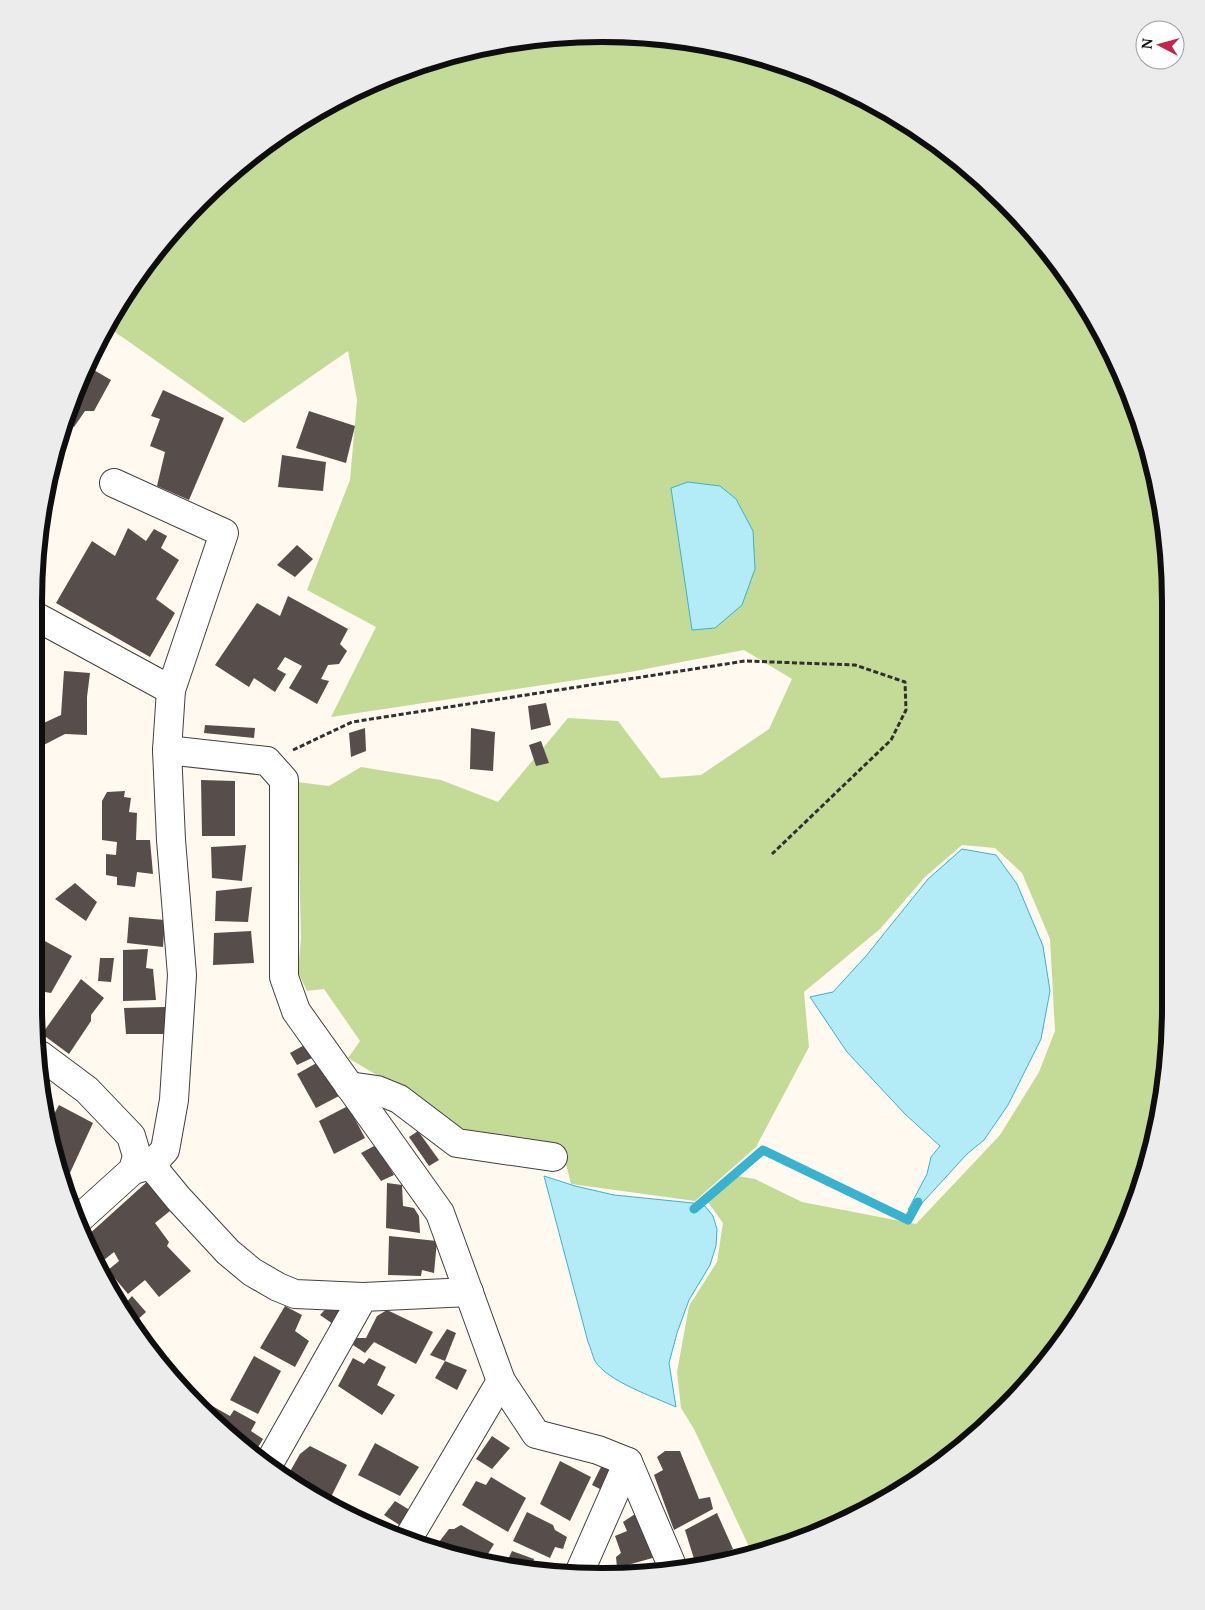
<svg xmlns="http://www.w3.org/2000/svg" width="1205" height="1610" viewBox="0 0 1205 1610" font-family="'Noto Serif',serif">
	<rect width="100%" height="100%" fill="#fff9ef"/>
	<path fill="#c4db97" d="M602 34 713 45 820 77 918 129 1004 200 1075 286 1141 419 1166 529V1081L1141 1190 1095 1292 1030 1383 919 1480 786 1546 752 1553 694 1429 681 1408 677 1372 689 1306 717 1262 723 1223 708 1202 738 1176 755 1179 802 1202 916 1224 1000 1135 1039 1072 1055 1031 1050 939 1022 873 995 848 962 845 925 877 880 929 804 992 809 1047 756 1147 695 1201 571 1184 562 1148 461 1129 419 1100 348 1058 360 1041 324 989 307 991 298 972 301 938 297 782 329 786 361 767 441 780 498 802 568 718 618 721 661 778 701 775 769 729 792 679 744 650 630 672 331 717 376 627 307 590 350 480 357 400 348 351 244 423 108 327 151 256 201 200 286 130 385 77 491 45Z"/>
	<g fill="#b3ecf7" stroke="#39b2cf">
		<path d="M688 482 720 486 736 499 753 531 755 569 742 605 715 628 692 630 671 488Z"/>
		<path d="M962 849 996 855 1017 884 1043 946 1050 991 1041 1039 1008 1105 984 1140 967 1154 913 1213 908 1210 927 1174 931 1157 940 1146 905 1114 847 1052 810 997 833 992 866 956 928 879Z"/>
		<path d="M544 1176 575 1186 614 1195 693 1203 705 1206 713 1216 717 1229 716 1246 710 1265 689 1300 677 1333 669 1363 676 1407C654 1397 607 1381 595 1361 592 1355 591 1348 588 1342Z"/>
	</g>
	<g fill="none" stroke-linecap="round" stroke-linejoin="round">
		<path stroke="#39b2cf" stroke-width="9" d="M694 1209 763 1150 908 1220 918 1202"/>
	</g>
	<g fill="#574d4a">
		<path d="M87 366 111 380 94 411H85L74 427 65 423Z"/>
		<path d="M163 390 224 418 189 500 157 486 165 452 150 446 160 419 151 416Z"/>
		<path d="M309 411 355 426 346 463 296 448Z"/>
		<path d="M282 455 326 462 323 491 278 487Z"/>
		<path d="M128 528 146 541 154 529 167 536 161 548 179 560 156 599 175 613 150 657 56 603 92 541 115 556Z"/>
		<path d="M297 545 313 559 295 577 277 565Z"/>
		<path d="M288 596 348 629 340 644 347 651 339 664 328 665 321 679 329 681 317 704 289 688 302 666 285 657 277 669 286 674 275 692 254 678 249 687 215 665 257 603 280 616Z"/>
		<path d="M35 664 45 665 44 703 35 704Z"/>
		<path d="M64 671 90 673 87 697V735L65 734 34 750 35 727 61 715Z"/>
		<path d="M546 703 551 725 531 730 528 706Z"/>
		<path d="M205 725 255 728 254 738 204 733Z"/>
		<path d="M365 728 366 751 351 757 349 733Z"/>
		<path d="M471 728 495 732 493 771 470 769Z"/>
		<path d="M541 741 549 763 536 766 529 745Z"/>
		<path d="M201 780 235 781V836H202Z"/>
		<path d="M125 791 124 797 131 798 129 812 137 813 136 840H150L153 874 137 872 135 887 117 885V877L106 875V854L116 855 117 842 102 840V801L107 792Z"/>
		<path d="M246 845 242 881 212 878 211 847Z"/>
		<path d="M75 883 97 902 86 921 55 899Z"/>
		<path d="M252 887 248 922 215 921 216 891Z"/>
		<path d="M129 917 165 920 163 947 127 943Z"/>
		<path d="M251 931 254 963 213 965 214 933Z"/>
		<path d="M34 935 72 956 51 993 39 991 34 996Z"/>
		<path d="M148 949 146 968 153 969 156 1000 123 1001V950Z"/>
		<path d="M100 958H114L111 982 98 981Z"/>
		<path d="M81 979 104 998 91 1015V1021L69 1054 42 1034Z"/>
		<path d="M165 1007 168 1034H126L124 1008Z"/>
		<path d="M308 1043 314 1057 297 1065 290 1053Z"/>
		<path d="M320 1061 339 1096 316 1108 297 1074Z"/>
		<path d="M59 1105 93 1123 69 1175 59 1170 53 1155 49 1123Z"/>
		<path d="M348 1106 365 1138 334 1154 319 1121Z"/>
		<path d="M418 1131 439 1160 429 1166 409 1137Z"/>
		<path d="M376 1145 394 1175 381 1181 361 1153Z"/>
		<path d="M149 1180 175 1207 155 1223 169 1242 167 1246 191 1271 159 1297 145 1280 128 1294 108 1270 119 1261 114 1252 104 1260 90 1243 87 1236Z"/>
		<path d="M387 1183 402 1185 403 1206 414 1208 419 1216 420 1233 386 1228Z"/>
		<path d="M389 1236 437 1241 434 1273 422 1270 421 1276 388 1275Z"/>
		<path d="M132 1296 146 1312 134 1323 122 1307Z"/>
		<path d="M335 1299 351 1303 336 1326 320 1315Z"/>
		<path d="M285 1306 302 1315 295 1331 309 1341 295 1367 260 1348Z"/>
		<path d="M387 1310 433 1332 416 1364 374 1342 365 1353 353 1345 356 1338H366L377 1316Z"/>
		<path d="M447 1329 456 1333 445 1361 430 1355Z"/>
		<path d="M254 1356 281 1371 258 1414 230 1400Z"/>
		<path d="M353 1358 364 1364 369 1358 386 1367 377 1385 395 1395 382 1415 338 1386Z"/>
		<path d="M445 1361 467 1370 457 1390 435 1378Z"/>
		<path d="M207 1403 230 1416 234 1410 256 1422 251 1431 263 1439 254 1454 203 1412Z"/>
		<path d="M492 1436 510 1448 492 1469 476 1459Z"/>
		<path d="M375 1443 419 1467 400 1496 358 1475Z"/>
		<path d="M310 1446 347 1465 328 1503 286 1480 277 1473 279 1470 288 1475 300 1454Z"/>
		<path d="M665 1451H680L699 1499 710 1497 713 1509 674 1530 654 1475 663 1470 657 1457Z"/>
		<path d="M560 1461 591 1477 570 1521 540 1504Z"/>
		<path d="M603 1463 615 1465 604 1491 592 1485Z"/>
		<path d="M491 1477 526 1498 508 1532 462 1505 476 1481 486 1485Z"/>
		<path d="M395 1501 413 1512 404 1528 384 1515Z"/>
		<path d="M527 1512 553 1525 555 1530 567 1537 563 1549 555 1547 550 1558 513 1541Z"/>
		<path d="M638 1512 656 1557 617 1568 616 1557 621 1553 615 1536 627 1531 623 1522Z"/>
		<path d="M717 1513 733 1549 695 1562 685 1530Z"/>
		<path d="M461 1525 494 1544 483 1562 436 1546 449 1529H454Z"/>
		<path d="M512 1551 534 1559 531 1568 505 1566Z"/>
		<path d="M658 1563 661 1571 640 1575 625 1574Z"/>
	</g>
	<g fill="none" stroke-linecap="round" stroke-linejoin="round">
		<g stroke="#414141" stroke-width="30">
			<g id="minor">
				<path d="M114 483 224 533 171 690 167 750 171 840 182 975 174 1100 165 1150 151 1165 133 1170"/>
				<path d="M35 616 171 690"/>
				<path d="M167 750 267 761 284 780V977L296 1011 440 1213 501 1381 536 1434 598 1450 628 1462 580 1571"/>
				<path d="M40 1055 87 1090 131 1136 137 1156 133 1170 80 1218"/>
				<path d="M349 1086 377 1090 399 1099 457 1143 553 1157"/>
				<path d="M151 1165 178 1198 228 1252 252 1272 278 1287 295 1294 363 1297"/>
				<path d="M628 1462 673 1568"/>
				<path d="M268 1465 363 1297 469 1292"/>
				<path d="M409 1537 501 1381"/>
			</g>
		</g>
		<path stroke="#303030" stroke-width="3" stroke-dasharray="5 2.5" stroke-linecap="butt" d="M293 750 352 722 745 661 855 665 905 682 906 710 891 740 772 854"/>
		<use href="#minor" stroke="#fff" stroke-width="28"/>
	</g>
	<path d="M0 0H1205V1610H0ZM602 42H602A560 560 0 0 1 1162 602V1008A560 560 0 0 1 602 1568H602A560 560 0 0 1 42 1008V602A560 560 0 0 1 602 42Z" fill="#ececec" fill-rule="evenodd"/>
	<path fill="none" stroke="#0e0e0e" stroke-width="6" d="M602 42H602A560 560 0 0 1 1162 602V1008A560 560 0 0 1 602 1568H602A560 560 0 0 1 42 1008V602A560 560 0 0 1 602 42Z"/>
	<g transform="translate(1160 45) rotate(276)"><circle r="24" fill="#ffffff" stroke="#9f9f9f"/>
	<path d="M0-4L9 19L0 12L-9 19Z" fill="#c1244c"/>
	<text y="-8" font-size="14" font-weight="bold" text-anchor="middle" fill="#0e0e0e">N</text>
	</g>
</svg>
